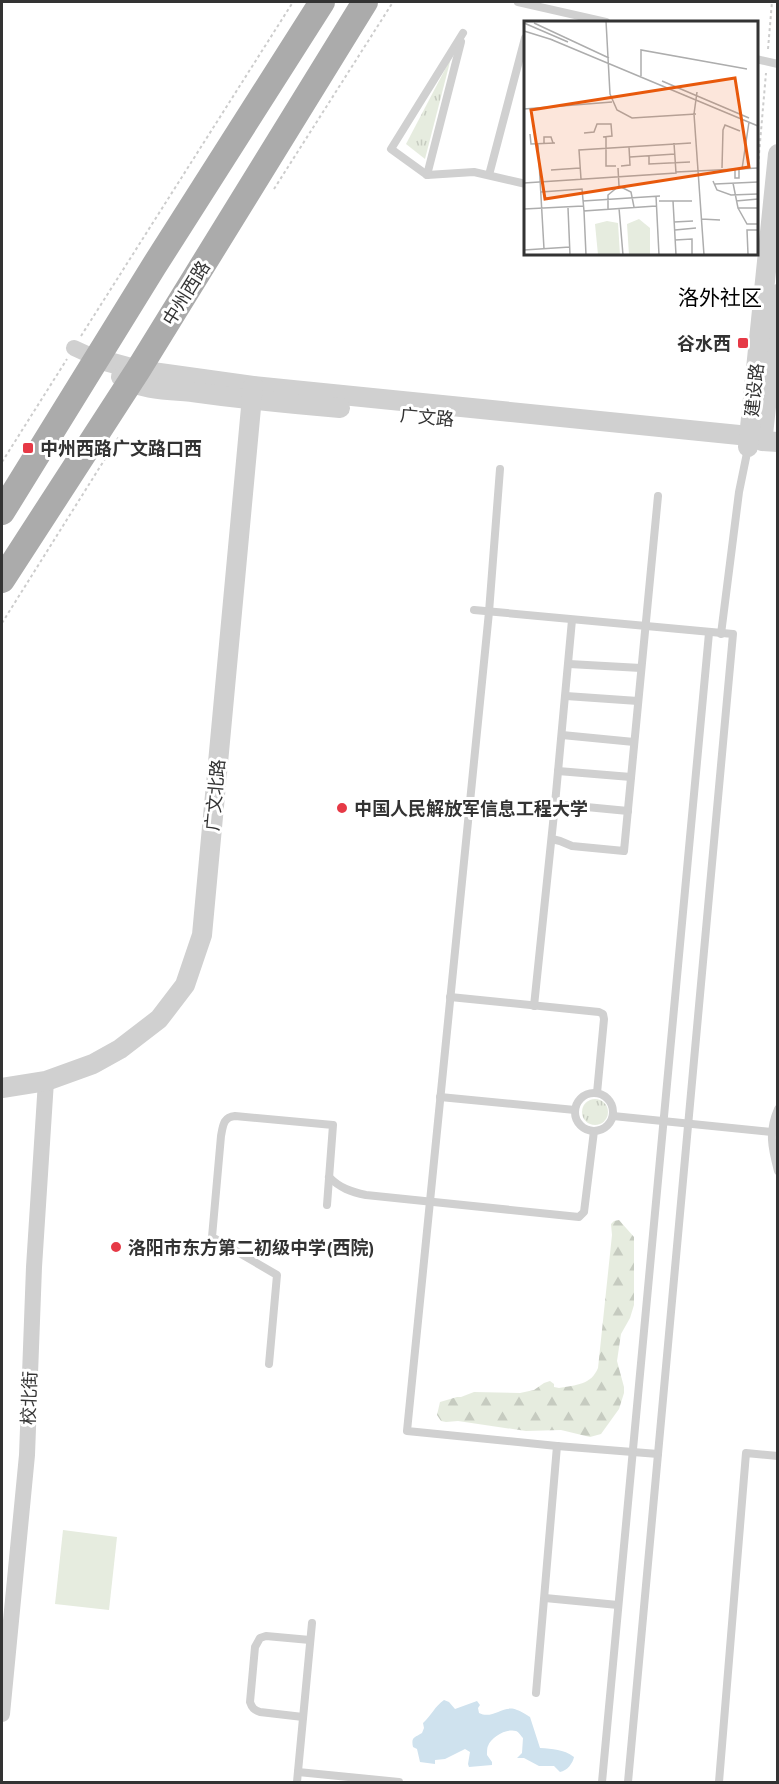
<svg xmlns="http://www.w3.org/2000/svg" width="779" height="1784" viewBox="0 0 779 1784" font-family="Mulish,'Noto Sans SC',sans-serif">
	<defs>
		<pattern id="grass-tufts" width="24" height="20" patternUnits="userSpaceOnUse" patternTransform="scale(1.5)"><rect width="24" height="20" fill="#e6ecdf"/><path d="M3 7l-1-3M5 7V3M7 7l1-3M15 17l-1-3M17 17v-4M19 17l1-3" fill="none" stroke="#c6cbc0"/></pattern>
		<pattern id="forest-firs" width="22" height="20" patternUnits="userSpaceOnUse" patternTransform="scale(1.5)"><rect width="22" height="20" fill="#e6ecdf"/><path d="M5 1l3.5 6h-7zM16 11l3.5 6h-7z" fill="#c6cbc0"/></pattern>
	</defs>
	<rect width="100%" height="100%" fill="#fff"/>
	<g fill="url(#grass-tufts)">
		<path d="M451 58 425 159 406 144Z"/>
		<circle cx="595" cy="1112" r="13"/>
	</g>
	<path fill="url(#forest-firs)" d="M619 1220 634 1237V1305L630 1318 621 1334 617 1361 624 1387V1393L619 1409 601 1434 590 1437 561 1430 526 1431 458 1421 446 1422 441 1421 437 1415 440 1402 457 1397H461L474 1392 520 1393 534 1390 544 1383 550 1381 554 1384V1387L559 1388C576 1385 591 1385 598 1368L612 1235 611 1224 614 1221Z"/>
	<path fill="#e6ecdf" d="M63 1530 117 1537 109 1610 55 1604Z"/>
	<path fill="#cfe2ee" d="M444 1700 449 1702 455 1709 477 1701 480 1705 478 1708 479 1713C493 1720 503 1704 517 1710 521 1711 527 1715 530 1717L540 1748C553 1749 563 1749 574 1757 573 1763 567 1771 560 1772L554 1766H539L524 1758H517L522 1753 523 1738C521 1736 519 1732 516 1731 507 1728 491 1737 488 1746 487 1747 487 1754 487 1755L492 1762V1765L469 1767 468 1764 470 1752 465 1749 445 1759 435 1760V1764L420 1762 417 1749 413 1747C411 1737 414 1738 422 1733L424 1728 423 1723C431 1716 435 1706 444 1700Z"/>
	<g fill="none" stroke-linecap="round" stroke-linejoin="round">
		<g stroke="#cdcdcd" stroke-width="2" stroke-dasharray="3 3" stroke-linecap="butt">
			<path d="M768 49 772 2"/>
			<path d="M274 189 393 2"/>
			<path d="M756 189 766 73"/>
			<path d="M81 336 293 2"/>
			<path d="M2 462 67 359"/>
			<path d="M2 623 120 435"/>
		</g>
		<g stroke="#d0d0d0" stroke-width="8">
			<path d="M518 2 606 22"/>
			<path d="M463 33 391 149 427 175 474 172 526 184"/>
			<path d="M756 59 778 64"/>
			<path d="M427 175 461 42"/>
			<path d="M489 175 525 38"/>
			<path d="M500 469 489 612 407 1431 557 1446 658 1454"/>
			<path d="M474 610 733 634 628 1782"/>
			<path d="M721 634 739 492 748 448"/>
			<path d="M569 664 641 668"/>
			<path d="M566 696 638 701"/>
			<path d="M562 735 634 742"/>
			<path d="M558 771 631 777"/>
			<path d="M555 804 628 811"/>
			<path d="M552 839 560 841 572 846 624 851 658 496"/>
			<path d="M450 997 599 1012 603 1014 604 1019 597 1093"/>
			<path d="M534 1006 555 804 572 620"/>
			<circle cx="594" cy="1112" r="19"/>
			<path d="M440 1097 575 1110"/>
			<path d="M778 1109C768 1132 772 1148 778 1171"/>
			<path d="M613 1116 771 1132"/>
			<path d="M329 1177C340 1188 351 1192 366 1195L579 1217 584 1212 594 1131"/>
			<path d="M269 1364 277 1275 212 1237 221 1136C223 1126 223 1117 235 1116L333 1125 327 1205"/>
			<path d="M545 1598 618 1605"/>
			<path d="M536 1693 557 1446"/>
			<path d="M303 1717 260 1712C254 1710 252 1708 250 1702L255 1647 260 1638 266 1636 310 1640"/>
			<path d="M298 1772 399 1782"/>
			<path d="M297 1782 312 1623"/>
			<path d="M602 1782 709 633"/>
			<path d="M719 1782 746 1453 778 1456"/>
		</g>
		<g stroke="#d0d0d0" stroke-width="16">
			<path d="M74 348 98 359"/>
			<path d="M2 1714 27 1455 34 1267 46 1081"/>
		</g>
		<g stroke="#d0d0d0" stroke-width="20">
			<path d="M98 359 138 370 253 386 749 436 762 441 778 442"/>
			<path d="M121 377C140 390 170 390 192 392 242 399 291 404 340 408"/>
			<path d="M763 435 778 294"/>
			<path d="M748 447 778 154"/>
			<path d="M2 1088 46 1081 93 1064 120 1049 159 1019 185 985 202 935 253 386"/>
		</g>
		<g stroke="#ababab" stroke-width="26">
			<path d="M2 512 154 266 322 2"/>
			<path d="M2 580 138 370 365 2"/>
		</g>
	</g>
	<g fill="#e63946" stroke="#fff" stroke-width="2">
		<rect x="737" y="337" width="12" height="12" rx="3"/>
		<rect x="22" y="442" width="12" height="12" rx="3"/>
		<circle cx="342" cy="808" r="6"/>
		<circle cx="116" cy="1247" r="6"/>
	</g>
	<g text-anchor="middle" dominant-baseline="central" stroke-width="6" stroke-linejoin="round" paint-order="stroke">
		<g font-size="18" fill="#333" stroke="#fff">
			<text transform="translate(186 293) rotate(-58)">中州西路</text>
			<text transform="translate(754 390) rotate(-84)">建设路</text>
			<text transform="translate(427 417) rotate(5)">广文路</text>
			<text transform="translate(215 795) rotate(-85)">广文北路</text>
			<text transform="translate(29 1398) rotate(-88)">校北街</text>
		</g>
		<g font-size="18" font-weight="bold" fill="#333" stroke="#fff" text-anchor="start">
			<text x="731" y="343" text-anchor="end">谷水西</text>
			<text x="40" y="448">中州西路广文路口西</text>
			<text x="354" y="808">中国人民解放军信息工程大学</text>
			<text x="128" y="1247">洛阳市东方第二初级中学(西院)</text>
		</g>
		<g font-size="21" fill="#000" stroke="#fff">
			<text x="720" y="297">洛外社区</text>
		</g>
	</g>
	<g transform="translate(524 21)">
		<rect width="234" height="234" fill="#fff"/>
		<path d="M115 198 126 207V234H105L103 203ZM83 200 94 202 96 234H74L71 203Z" fill="#e6ecdf"/>
		<path fill="none" stroke="#adadad" stroke-width="1.5" d="M82 0 86 73 93 89 108 97 172 93M0 2 44 21M10 2 85 37M0 10 29 19M26 18 234 105M117 55V29L223 48M138 60 225 97M173 71 170 93 180 234M0 88 88 81M60 112 70 111 73 103H87L88 115 79 116M6 113 7 123 31 122M82 116V145H92M20 122V116H27L29 122M14 123 20 228M125 135V143L166 141M106 136 151 133M97 145 106 144 105 126M94 147 95 165M198 147 199 109 201 104 216 110M211 148V157H215V148M218 148 225 101M27 149 56 147M152 151 234 147M57 158 55 129 167 122M189 160 193 169 207 174 234 173M0 162 152 152 150 122M209 162 214 187H234M191 163 234 161M17 171 58 168 60 190M132 175 135 234M59 180 136 175M135 180H168M149 180 152 234M212 180 234 178M44 187 46 234M95 187 99 234M214 187 223 203H234M0 188 59 185M84 188V174L95 165 107 171 110 186M177 198 196 199M150 201 169 200M151 209 172 207M151 219 168 218V234M0 229 46 226M224 233 223 209H234M62 234 60 190 132 185"/>
		<path fill="#e8590c" fill-opacity="0.15" stroke="#e8590c" stroke-width="3" d="M211 57 225 146 21 178 7 89Z"/>
		<rect width="234" height="234" fill="none" stroke="#333" stroke-width="3"/>
	</g>
	<rect width="779" height="1784" fill="none" stroke="#333333" stroke-width="6"/>
</svg>
